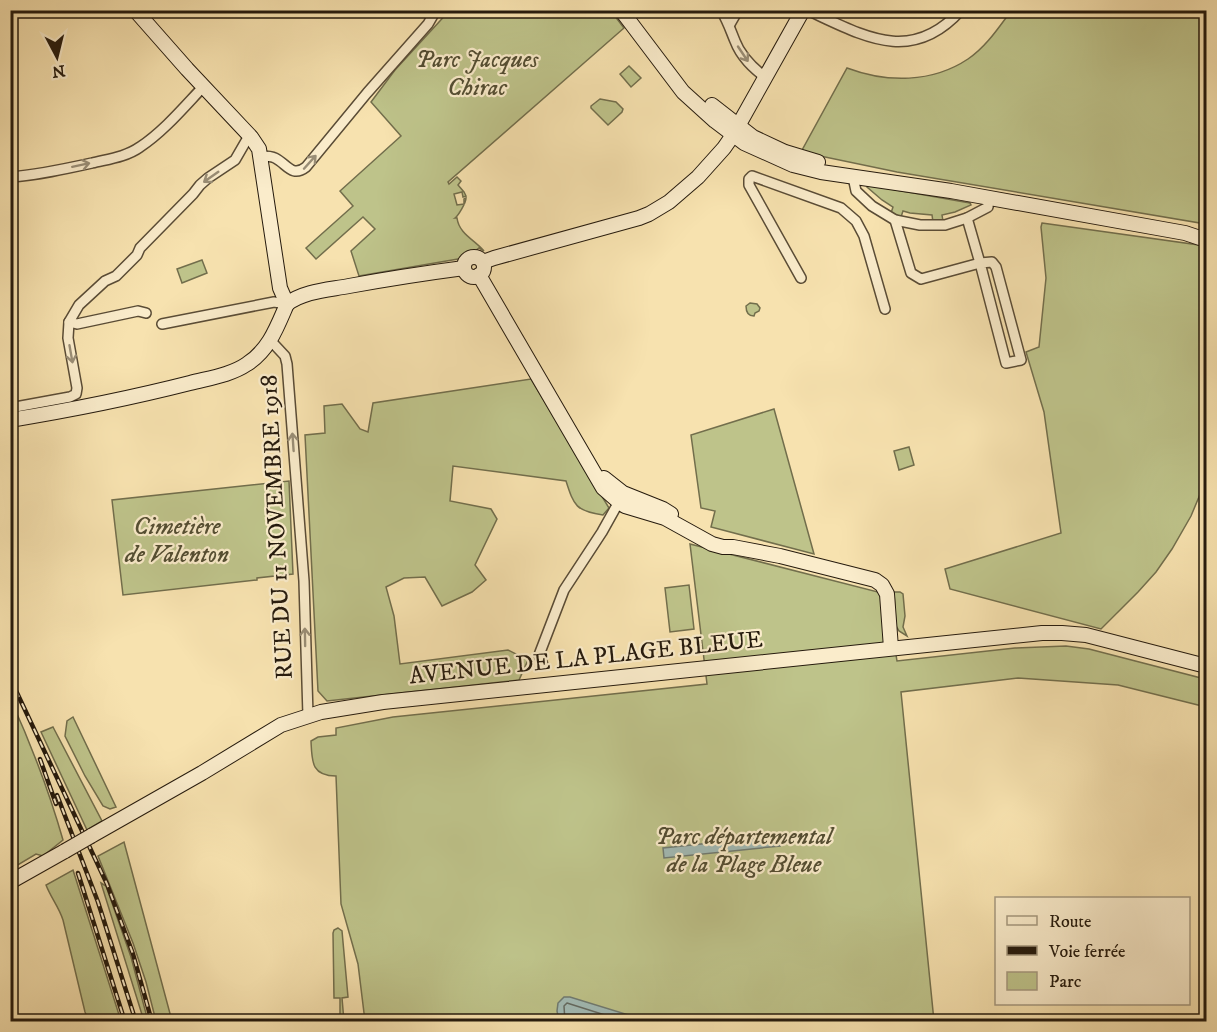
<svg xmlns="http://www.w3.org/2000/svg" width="1217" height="1032" viewBox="0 0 1217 1032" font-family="'IM FELL DW Pica',serif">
	<rect width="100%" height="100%" fill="#f7e2af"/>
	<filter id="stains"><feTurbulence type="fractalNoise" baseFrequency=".00333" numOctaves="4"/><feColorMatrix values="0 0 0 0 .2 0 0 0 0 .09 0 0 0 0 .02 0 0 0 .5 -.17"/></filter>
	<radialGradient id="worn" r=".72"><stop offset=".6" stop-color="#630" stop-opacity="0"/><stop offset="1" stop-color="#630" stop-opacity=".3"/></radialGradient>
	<g fill="#bec38a" stroke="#726e4c" stroke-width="1.5">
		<path d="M450 10 611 11 624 28 448 182 449 184 457 177 461 181 458 185 464 192 466 196 463 197 462 192 454 194 457 205 464 204V199L466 198C466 203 458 216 455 218H457C459 234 475 240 484 251L479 248 475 251 467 253 458 259 359 276 351 251 375 229 363 217 316 259 306 248 353 206 340 191 401 136 371 102 395 70Z"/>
		<path d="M1011 11H1206V224L897 172 801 152 847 68C887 83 932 83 968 59 986 47 999 27 1011 11Z"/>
		<path d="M629 66 641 78 631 87 620 74Z"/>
		<path d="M600 99 616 102 623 109 622 112 608 125 591 108V106Z"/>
		<path d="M868 185 970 203 971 205 955 212 942 215 943 221 933 222 932 215 910 213 903 211 901 217 891 213 893 207 882 200 867 187Z"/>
		<path d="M1042 223 1206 246V480L1191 516 1172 549 1156 572 1138 592 1101 629 950 589 945 569 1061 533 1044 412 1026 352 1039 347 1046 278 1041 227Z"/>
		<path d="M202 260 207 273 182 283 177 269Z"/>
		<path d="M750 303 757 304 760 308 759 311 755 313 754 316C748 316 746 312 746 306Z"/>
		<path d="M531 379 609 508 603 515C576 511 574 506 566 481L453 466 450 501 491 509 497 519 475 565 486 580 472 592 442 606 425 577 404 578 386 587 394 616 400 664 508 650 528 660 519 680 327 701 318 691 305 435 325 433 324 406 342 404 360 429 368 432 373 403Z"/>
		<path d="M774 409 814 554 711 527 715 511 701 508 691 435Z"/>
		<path d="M909 447 914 465 899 470 894 451Z"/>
		<path d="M289 481 293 574 257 578V580L123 595 112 500Z"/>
		<path d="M690 544 882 593 892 630 897 661 1015 648 1066 646 1089 649 1205 679 1206 675V707L1118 685 1018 678 901 692 934 1021H365L358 964 341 904 336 776C311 776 312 761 311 741L318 737 336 735V728L393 717 707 684Z"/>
		<path d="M689 585 694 629 670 632 665 588Z"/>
		<path d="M894 592H900L903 594 905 616 903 627 907 636 899 631 896 626Z"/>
		<path d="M10 698C31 744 49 791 63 840L43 856 36 854 11 869Z"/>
		<path d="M73 717 116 807 110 809 103 806 85 776 65 736 67 721Z"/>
		<path d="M53 727 102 821 87 830 41 732Z"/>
		<path d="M124 842 172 1021H156L146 982 133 943 98 856Z"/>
		<path d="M73 870 121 1021H89L85 1012 63 920C59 907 51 898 46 885Z"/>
		<path d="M101 883 106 886 131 957 148 1021H144Z"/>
		<path d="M338 928 342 931 348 997 342 998 344 1021H340V998H334L333 933 334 930Z"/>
	</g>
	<g fill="#a2bbb6" stroke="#707b72" stroke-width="1.5">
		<path d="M778 836 780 846 664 858 663 848Z"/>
		<path d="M564 997H570L648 1021H559L557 1011 558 1003Z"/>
	</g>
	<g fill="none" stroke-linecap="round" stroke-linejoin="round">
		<path stroke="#646a62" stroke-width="1.5" d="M565 1022 564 1006 567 1003 627 1022"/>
		<g stroke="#5a4c36" stroke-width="12">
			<g id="street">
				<path d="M721 10C728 22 730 29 735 41 741 57 753 68 766 78"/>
				<path d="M807 10C862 35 911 66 961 10"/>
				<path d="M730 24 738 10"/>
				<path d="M260 156C265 156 271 156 275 158 287 164 292 178 306 167L367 93 428 24 436 10"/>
				<path d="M10 177C38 175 65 169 92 163 108 159 126 157 140 147 164 131 184 107 203 87"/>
				<path d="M853 177 856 191 872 206 895 220 920 225H945L967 218 988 207 989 199"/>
				<path d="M895 220 911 273 921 279 980 263 967 218"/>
				<path d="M992 262 996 267 1021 360 1006 363 980 263Z"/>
				<path d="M801 278 749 185V179L752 176 841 208 856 221 864 236 885 309"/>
				<path d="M69 322 77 324 138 311 146 313"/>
				<path d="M162 324 274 302 287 304"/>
				<path d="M271 341 285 356 287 364 304 581 308 716"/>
				<path d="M10 408 70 397 76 394 77 388 68 338 69 322 79 305 105 281 116 276 137 255 140 248 193 194 200 185 208 178 235 160 246 141 251 137"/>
				<path d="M543 665 539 655 564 590 602 532 621 498"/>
			</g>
		</g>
		<g stroke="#251a0d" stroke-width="16">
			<g id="secondary">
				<path d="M135 10 187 69 251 137 259 149 280 288 287 304"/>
				<path d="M621 10 683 92 715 121 744 143 793 165 821 172 951 191 1185 233 1206 240"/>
				<path d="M712 105 753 137 785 152 818 162"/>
				<circle cx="474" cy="267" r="10"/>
				<path d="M483 262 494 258 639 218 649 214 669 202 698 177 724 148 733 135 803 10"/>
				<path d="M479 275 603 488 619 502 625 506 665 518 712 544 723 547H733L780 556 875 580 882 585 887 594 891 648"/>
				<path d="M287 304C304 291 328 290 349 286 387 279 426 273 464 268"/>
				<path d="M10 420C71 410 131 398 190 383 209 378 231 375 247 364 269 350 277 327 287 304"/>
				<path d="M604 478 623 493 663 509 671 514"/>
				<path d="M91 836 202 773 281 725 321 712 383 702 1042 633H1062L1086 635 1206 666"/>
				<path d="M10 882 65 851"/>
			</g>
		</g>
		<use href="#street" stroke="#faeccb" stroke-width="9"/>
		<use href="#secondary" stroke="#faeccb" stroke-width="14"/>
		<g stroke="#251a0d" stroke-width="4.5">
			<g id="rail">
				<path d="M10 678 107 884 133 954 152 1022"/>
				<path d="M40 759 56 804"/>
				<path d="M57 795 98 902 136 1022"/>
				<path d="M78 873 125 1022"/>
			</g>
		</g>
		<use href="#rail" stroke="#faeccb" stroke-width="2" stroke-dasharray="7" stroke-linecap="butt"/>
		<g stroke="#251a0d" stroke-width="16" stroke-linecap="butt">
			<path id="secondary-bridge" d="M65 851 91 836"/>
		</g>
		<use href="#secondary-bridge" stroke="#faeccb" stroke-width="14"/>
	</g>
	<defs><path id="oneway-shaft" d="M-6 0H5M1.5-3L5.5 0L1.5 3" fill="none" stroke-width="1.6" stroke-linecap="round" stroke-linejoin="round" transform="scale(1.5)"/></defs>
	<g stroke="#9a8e76">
		<use href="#oneway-shaft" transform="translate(743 54) rotate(56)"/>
		<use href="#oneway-shaft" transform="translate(310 162) rotate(-48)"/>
		<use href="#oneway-shaft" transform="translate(81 165) rotate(-12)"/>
		<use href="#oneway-shaft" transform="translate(211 177) rotate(145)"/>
		<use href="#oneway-shaft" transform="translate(71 354) rotate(80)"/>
		<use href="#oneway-shaft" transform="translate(293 442) rotate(-94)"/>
		<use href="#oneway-shaft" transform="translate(305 637) rotate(-91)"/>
	</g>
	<g text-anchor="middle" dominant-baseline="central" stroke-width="4.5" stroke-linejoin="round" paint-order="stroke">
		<g font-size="24" font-style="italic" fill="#534d32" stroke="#faeccb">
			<text x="477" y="60">Parc Jacques<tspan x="477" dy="28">Chirac</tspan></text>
			<text x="177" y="527">Cimetière<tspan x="177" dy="28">de Valenton</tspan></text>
			<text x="744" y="837">Parc départemental<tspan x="744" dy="28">de la Plage Bleue</tspan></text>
		</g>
		<g font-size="24" fill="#251a0d" stroke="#faeccb">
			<text transform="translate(277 527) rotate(-93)">RUE DU 11 NOVEMBRE 1918</text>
			<text transform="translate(586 658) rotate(-6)">AVENUE DE LA PLAGE BLEUE</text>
		</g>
	</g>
	<rect width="1217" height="1032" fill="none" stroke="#f7e2af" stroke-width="36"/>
	<rect x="12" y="12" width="1193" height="1008" fill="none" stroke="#251a0d" stroke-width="3"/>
	<rect x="18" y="18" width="1181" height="996" fill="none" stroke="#251a0d" stroke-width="1.5"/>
	<rect x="995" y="897" width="195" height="108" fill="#faeccb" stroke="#a5987f" stroke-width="1.5"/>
	<rect x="1007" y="916" width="30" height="9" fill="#faeccb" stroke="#a5987f" stroke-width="1.5"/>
	<text x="1049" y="927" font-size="18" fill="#251a0d">Route</text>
	<rect x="1007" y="946" width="30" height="9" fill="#251a0d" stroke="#a5987f" stroke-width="1.5"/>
	<text x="1049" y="957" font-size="18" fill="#251a0d">Voie ferrée</text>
	<rect x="1007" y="972" width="30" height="18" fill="#bec38a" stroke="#a5987f" stroke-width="1.5"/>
	<text x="1049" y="987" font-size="18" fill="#251a0d">Parc</text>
	<g transform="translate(57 57) rotate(173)" stroke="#faeccb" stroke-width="4.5" paint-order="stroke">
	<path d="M0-4.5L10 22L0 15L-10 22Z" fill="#251a0d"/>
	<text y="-9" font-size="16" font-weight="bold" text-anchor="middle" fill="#251a0d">N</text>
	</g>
	<rect width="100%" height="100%" filter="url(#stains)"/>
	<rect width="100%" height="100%" fill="url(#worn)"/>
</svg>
